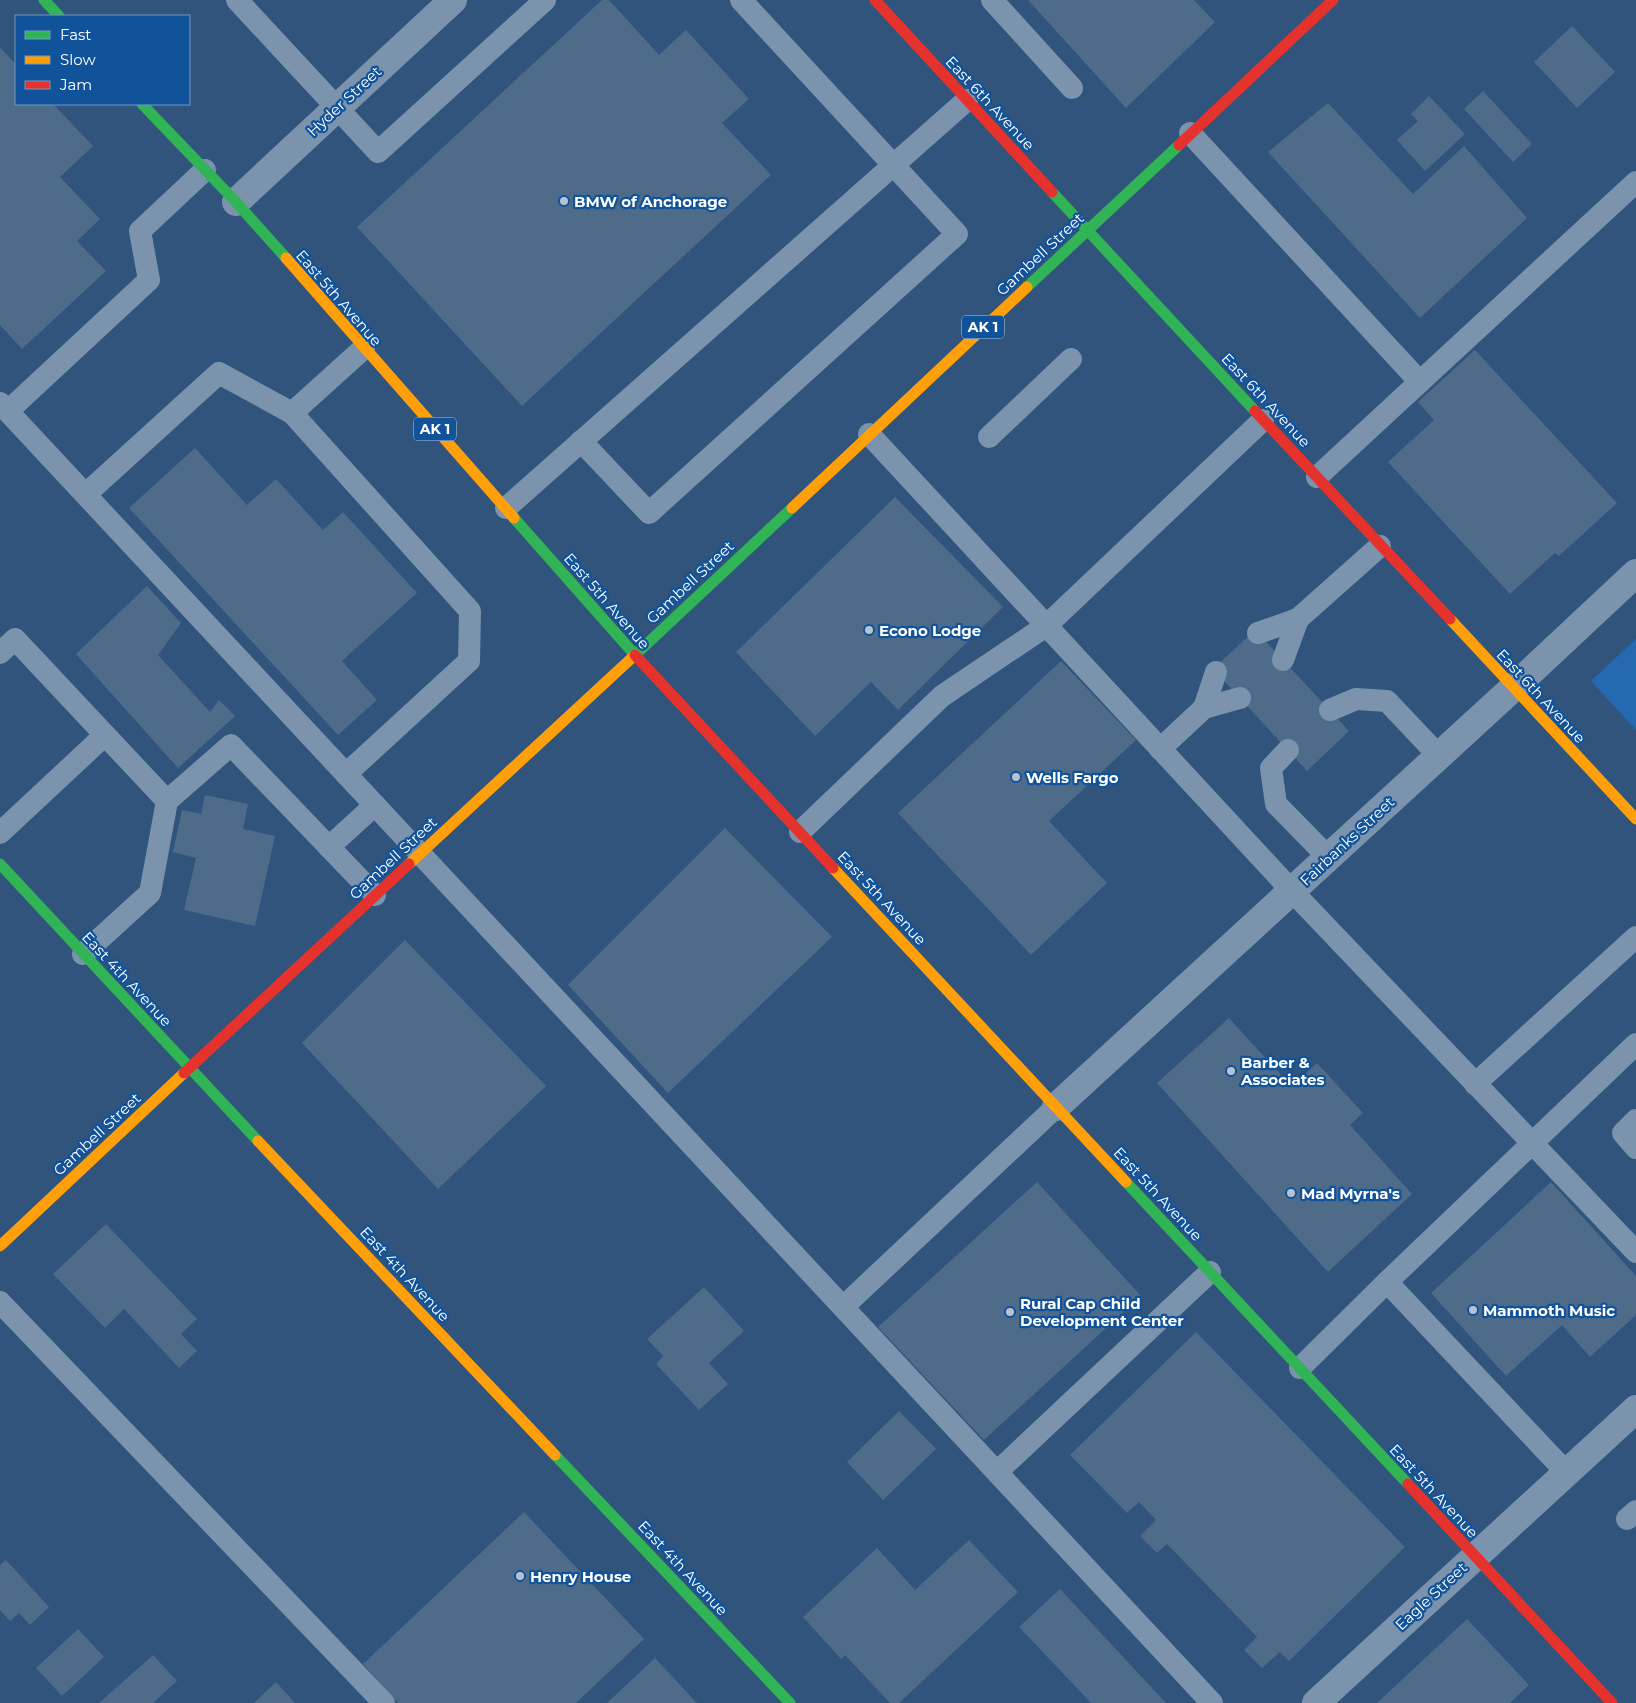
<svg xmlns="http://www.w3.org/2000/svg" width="1636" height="1703" viewBox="0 0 1636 1703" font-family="Montserrat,sans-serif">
	<rect width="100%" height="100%" fill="#30547c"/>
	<path fill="#256ab1" d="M1636 639V730L1591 681Z"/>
	<g fill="#4e6b8a">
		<path d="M602 0H609L659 55 686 30 749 99 722 123 771 175 522 406 357 227Z"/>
		<path d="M1028 0H1194L1215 22 1126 108Z"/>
		<path d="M1572 26 1615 72 1577 108 1534 62Z"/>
		<path d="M0 47 16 65V104H53L93 146 60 177 100 219 77 241 106 271 22 349 0 325Z"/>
		<path d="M1483 91 1532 144 1513 162 1464 109Z"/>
		<path d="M1429 96 1465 134 1425 171 1397 140 1418 121 1411 114Z"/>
		<path d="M1328 103 1413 194 1464 146 1527 218 1420 318 1268 152Z"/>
		<path d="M1475 350 1617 503 1559 556 1555 553 1510 594 1388 462 1434 420 1418 402Z"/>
		<path d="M195 448 247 505 276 479 323 530 343 512 417 593 342 661 377 700 338 735 129 508Z"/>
		<path d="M895 497 1003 607 898 710 871 682 815 736 736 652Z"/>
		<path d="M147 586 181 623 158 655 210 712 219 700 235 716 178 768 76 654Z"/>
		<path d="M1255 630 1349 731 1307 771 1213 669Z"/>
		<path d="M1061 661 1136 740 1049 821 1107 883 1031 955 898 813Z"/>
		<path d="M205 795 248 804 243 829 275 836 255 926 184 910 196 858 173 852 182 810 201 814Z"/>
		<path d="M725 828 832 937 668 1093 568 985Z"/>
		<path d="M405 940 546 1086 438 1189 302 1043Z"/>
		<path d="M1229 1018 1291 1086 1317 1063 1363 1113 1350 1125 1412 1194 1328 1272 1157 1083Z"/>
		<path d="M1037 1182 1141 1296 984 1440 878 1327Z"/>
		<path d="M1551 1182 1636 1276V1315L1590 1357 1562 1325 1506 1376 1431 1293Z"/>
		<path d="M106 1224 197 1319 181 1334 197 1351 179 1368 124 1309 105 1328 53 1274Z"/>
		<path d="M704 1287 744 1331 709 1363 728 1384 699 1410 656 1364 663 1356 647 1339Z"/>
		<path d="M1196 1332 1405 1547 1289 1661 1280 1652 1262 1668 1244 1650 1257 1637 1167 1544 1157 1553 1140 1536 1156 1520 1139 1502 1127 1513 1070 1455Z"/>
		<path d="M899 1411 936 1449 883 1500 847 1462Z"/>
		<path d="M524 1512 644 1639 576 1703H398L363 1664Z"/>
		<path d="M969 1540 1018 1592 899 1703H890L845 1655 841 1659 803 1617 877 1548 915 1590Z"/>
		<path d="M6 1560 49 1607 30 1625 19 1613 10 1621 0 1610V1565Z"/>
		<path d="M1060 1589 1166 1703H1091L1019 1627Z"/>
		<path d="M1467 1619 1529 1685 1510 1703H1377Z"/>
		<path d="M78 1629 104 1657 62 1696 36 1668Z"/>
		<path d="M153 1655 177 1681 154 1702 155 1703H99Z"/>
		<path d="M655 1658 697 1703H607Z"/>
		<path d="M276 1682 295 1703H254Z"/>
	</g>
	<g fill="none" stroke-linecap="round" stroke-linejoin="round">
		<g stroke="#7b93ad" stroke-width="22">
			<path d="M237 0 378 152 545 0"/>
			<path d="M992 0 1072 88"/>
			<path d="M1190 133 1420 382"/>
			<path d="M0 403 1212 1703"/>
			<path d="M8 411 149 280 140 231 205 170"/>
			<path d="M292 413 364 348"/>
			<path d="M869 434 1292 891 1636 1252"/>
			<path d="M989 437 1071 359"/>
			<path d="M581 441 649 513 957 234 741 0"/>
			<path d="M1317 477 1636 182"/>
			<path d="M86 494 219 373 292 413 470 611 469 661 346 774"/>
			<path d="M506 508 967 100"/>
			<path d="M1258 633 1298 619"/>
			<path d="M0 653 15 639 167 801 231 745 375 895"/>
			<path d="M1283 660 1298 619 1380 546"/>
			<path d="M1204 708 1216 672"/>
			<path d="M1330 710 1356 699 1387 701 1439 756"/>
			<path d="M1160 749 1204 708 1240 698"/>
			<path d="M1288 750 1271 768 1276 804 1328 857"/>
			<path d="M800 832 942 696 1046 626 1263 420"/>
			<path d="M0 833 105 735"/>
			<path d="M329 847 375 805"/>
			<path d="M83 954 150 893 167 801"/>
			<path d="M1475 1084 1636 937"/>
			<path d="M1636 1120 1623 1133 1636 1148"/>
			<path d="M1387 1282 1566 1472"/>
			<path d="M0 1302 384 1703"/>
			<path d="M843 1307 1056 1107"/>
			<path d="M1300 1368 1387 1282 1636 1044"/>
			<path d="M997 1472 1210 1272"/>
			<path d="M1627 1519 1636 1511"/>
		</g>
		<g stroke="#7b93ad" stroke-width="28">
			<path d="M236 202 453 0"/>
			<path d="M1056 1107 1513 688 1636 573"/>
			<path d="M1316 1703 1636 1409"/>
		</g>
		<g stroke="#30b455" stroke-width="11">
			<path d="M44 0 59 16"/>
			<path d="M142 104 236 202 286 258"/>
			<path d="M1052 192 1255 411"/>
			<path d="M1027 287 1179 145"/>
			<path d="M514 518 635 655 792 508"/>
			<path d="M0 864 258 1141"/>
			<path d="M1126 1182 1408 1484"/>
			<path d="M555 1455 790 1703"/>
		</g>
		<g stroke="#ff9f0a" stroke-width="11">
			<path d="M286 258 514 518"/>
			<path d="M792 508 1027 287"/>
			<path d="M1450 619 1636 819"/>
			<path d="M409 864 635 655"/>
			<path d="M833 868 1126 1182"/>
			<path d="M258 1141 555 1455"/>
			<path d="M0 1246 184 1073"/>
		</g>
		<g stroke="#e5322d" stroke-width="11">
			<path d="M875 0 1052 192"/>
			<path d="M1179 145 1333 0"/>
			<path d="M1255 411 1450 619"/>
			<path d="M635 655 833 868"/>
			<path d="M184 1073 409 864"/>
			<path d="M1408 1484 1612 1703"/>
		</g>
	</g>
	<g fill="#b7c3d1" stroke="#11539b" stroke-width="2">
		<circle cx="564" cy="201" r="5"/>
		<circle cx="869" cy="630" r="5"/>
		<circle cx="1016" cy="777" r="5"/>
		<circle cx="1231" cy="1071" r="5"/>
		<circle cx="1291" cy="1193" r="5"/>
		<circle cx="1473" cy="1310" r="5"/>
		<circle cx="1010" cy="1312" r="5"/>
		<circle cx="520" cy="1576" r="5"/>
	</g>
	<g text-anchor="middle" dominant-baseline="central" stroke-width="4.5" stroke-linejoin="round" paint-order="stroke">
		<g fill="#11539b" stroke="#b8cbe1" stroke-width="1">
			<rect x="962" y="315.5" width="42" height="23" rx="4"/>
			<rect x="414" y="417.5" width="42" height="23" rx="4"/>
		</g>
		<g font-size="14" font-weight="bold" fill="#fff">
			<text x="983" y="327">AK 1</text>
			<text x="435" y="429">AK 1</text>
		</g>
		<g font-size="15" fill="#fff" stroke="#11539b">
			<text transform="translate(344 101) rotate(-43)">Hyder Street</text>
			<text transform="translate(990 103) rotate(47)">East 6th Avenue</text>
			<text transform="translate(1040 254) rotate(-43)">Gambell Street</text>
			<text transform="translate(339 298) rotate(49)">East 5th Avenue</text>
			<text transform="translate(1266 400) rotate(47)">East 6th Avenue</text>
			<text transform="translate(690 582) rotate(-43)">Gambell Street</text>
			<text transform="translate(607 601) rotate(49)">East 5th Avenue</text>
			<text transform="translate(1541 696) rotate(47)">East 6th Avenue</text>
			<text transform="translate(1347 841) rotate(-43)">Fairbanks Street</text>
			<text transform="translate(393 858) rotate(-43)">Gambell Street</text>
			<text transform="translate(882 898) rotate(47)">East 5th Avenue</text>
			<text transform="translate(127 979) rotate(47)">East 4th Avenue</text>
			<text transform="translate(97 1134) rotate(-43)">Gambell Street</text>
			<text transform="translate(1158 1194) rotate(47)">East 5th Avenue</text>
			<text transform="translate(405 1274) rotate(47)">East 4th Avenue</text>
			<text transform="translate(1434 1491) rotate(47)">East 5th Avenue</text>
			<text transform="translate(683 1568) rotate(47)">East 4th Avenue</text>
			<text transform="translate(1431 1596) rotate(-43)">Eagle Street</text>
		</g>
		<g font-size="15" font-weight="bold" fill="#fff" stroke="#11539b" text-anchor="start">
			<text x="574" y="201">BMW of Anchorage</text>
			<text x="879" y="630">Econo Lodge</text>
			<text x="1026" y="777">Wells Fargo</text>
			<text x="1241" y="1062">Barber &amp;<tspan x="1241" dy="17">Associates</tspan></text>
			<text x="1301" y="1193">Mad Myrna's</text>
			<text x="1020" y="1303">Rural Cap Child<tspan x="1020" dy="17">Development Center</tspan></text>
			<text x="1483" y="1310">Mammoth Music</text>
			<text x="530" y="1576">Henry House</text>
		</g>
	</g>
	<rect x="15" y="15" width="175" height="90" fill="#11539b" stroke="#7098c3"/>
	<rect x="25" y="31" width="25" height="8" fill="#30b455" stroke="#7098c3"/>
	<text x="60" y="40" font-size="15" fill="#ffffff">Fast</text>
	<rect x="25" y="56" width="25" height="8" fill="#ff9f0a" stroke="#7098c3"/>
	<text x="60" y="65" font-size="15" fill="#ffffff">Slow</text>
	<rect x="25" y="81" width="25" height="8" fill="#e5322d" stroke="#7098c3"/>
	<text x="60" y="90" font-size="15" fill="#ffffff">Jam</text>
</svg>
